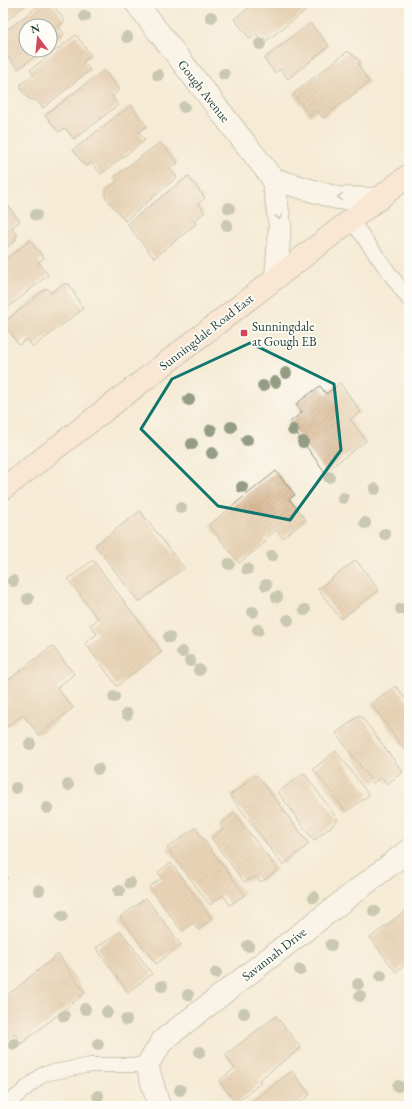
<svg xmlns="http://www.w3.org/2000/svg" width="412" height="1109" viewBox="0 0 412 1109" font-family="'EB Garamond',serif">
	<defs>
		<pattern id="building-hatch" width="6" height="6" patternUnits="userSpaceOnUse"><rect width="6" height="6" fill="#d8b690"/><path d="M-1 1l2-2M0 6l6-6M5 7l2-2" fill="none" stroke="#af9576"/></pattern>
	</defs>
	<rect width="100%" height="100%" fill="#fdfcf7"/>
	<filter id="ink" filterUnits="userSpaceOnUse"><feTurbulence type="fractalNoise" baseFrequency=".025" numOctaves="2"/><feDisplacementMap in="SourceGraphic" scale="8" xChannelSelector="R" yChannelSelector="G"/><feConvolveMatrix kernelMatrix="1 2 1 2 8 2 1 2 1" color-interpolation-filters="sRGB"/></filter>
	<filter id="wash" filterUnits="userSpaceOnUse"><feTurbulence type="fractalNoise" baseFrequency=".012" numOctaves="4" result="noise"/><feDisplacementMap in="SourceGraphic" scale="16" xChannelSelector="R" yChannelSelector="G"/><feGaussianBlur stdDeviation="0.9" result="paint"/><feColorMatrix in="noise" values="0 0 0 0 0 0 0 0 0 0 0 0 0 0 0 0 0 1.4 0 .05"/><feComposite in="paint" operator="in"/></filter>
	<g filter="url(#wash)">
		<rect width="100%" height="100%" fill="#f5ebd5"/>
		<g id="blocks">
			<g fill="url(#building-hatch)">
				<path d="M3 3H28L3 23Z"/>
				<path d="M42 3H52L65 21 58 26 64 34 50 45V26H26V50H44L18 69 9 58 3 63V33Z"/>
				<path d="M255 3H305L309 8 266 41 264 38 262 40 257 34 250 39 234 19Z"/>
				<path d="M310 23 329 46 288 79 280 69 275 73 264 59Z"/>
				<path d="M76 35 91 55 83 62 90 70 43 108 36 100 29 99 21 90V84L34 75 30 70Z"/>
				<path d="M348 51 360 61 359 66 369 82 323 118 317 110 310 116 293 94Z"/>
				<path d="M104 70 120 90 112 96 118 105 74 139 65 128 59 132 45 115Z"/>
				<path d="M131 105 147 126 139 132 145 140 101 174 92 163 86 167 73 150Z"/>
				<path d="M160 142 178 163 170 169 177 177 125 221 105 197V190L117 181 114 177Z"/>
				<path d="M188 176 205 198 198 204 205 212 194 221 196 224 154 258 127 224Z"/>
				<path d="M5 202 20 221 12 228 17 234 15 241 3 251V204Z"/>
				<path d="M30 240 44 258 38 262 48 275 5 310 3 307V262Z"/>
				<path d="M63 284H69L83 309 33 347 27 339 19 345 3 323 47 288 51 293Z"/>
				<path d="M340 383 361 412 350 419 366 441 325 472 289 423 302 412 296 404 320 386 326 394Z"/>
				<path d="M276 471 295 495 289 499 306 520 282 538 276 530 264 540 266 542 239 563 209 525Z"/>
				<path d="M140 511 184 568 139 602 95 545Z"/>
				<path d="M93 560 162 652 117 686 85 643 97 634 90 625 98 619 68 579Z"/>
				<path d="M356 560 379 590 341 619 318 589Z"/>
				<path d="M52 646 74 674 57 688 73 708 39 735 23 715 7 727 3 722V684Z"/>
				<path d="M396 686 409 704V755L371 704Z"/>
				<path d="M360 715 403 772 387 784 381 777 373 783 336 733Z"/>
				<path d="M336 751 369 795 346 812 313 769Z"/>
				<path d="M304 773 338 820 314 841 278 792Z"/>
				<path d="M257 775 309 844 283 865 230 795Z"/>
				<path d="M234 813 278 870 261 882 255 877 244 882 211 838 223 829 220 824Z"/>
				<path d="M195 828 245 895 230 905 223 895 210 905 167 848Z"/>
				<path d="M171 863 212 919 198 930 193 923 182 931 149 887 162 878 158 872Z"/>
				<path d="M3 872 8 878 3 882Z"/>
				<path d="M146 898 181 945 156 964 120 917Z"/>
				<path d="M409 908V962L396 972 370 938Z"/>
				<path d="M121 931 152 974 128 992 96 948Z"/>
				<path d="M58 954 85 993 21 1044 14 1033 3 1041V999Z"/>
				<path d="M276 1016 301 1048 259 1080 261 1083 236 1103 219 1081 235 1068 225 1055Z"/>
				<path d="M292 1071 310 1095 295 1106H246Z"/>
			</g>
		</g>
	</g>
	<g filter="url(#ink)">
		<use href="#blocks" fill-opacity="0" stroke="#8a9484" stroke-width="1"/>
		<g fill="none" stroke-linecap="round" stroke-linejoin="round">
			<g stroke="#8a9484" stroke-width="16">
				<g id="lane">
					<path d="M351 220 409 300"/>
					<path d="M5 1106 43 1074 91 1065H147"/>
				</g>
			</g>
			<g stroke="#8a9484" stroke-width="24">
				<g id="street">
					<path d="M136 3 273 179 280 225 276 278"/>
					<path d="M273 179 337 198 379 199"/>
					<path d="M159 1106 147 1065 163 1040 409 850"/>
				</g>
			</g>
			<g stroke="#8a9484" stroke-width="24">
				<path id="secondary" d="M3 489 409 175"/>
			</g>
			<use href="#lane" stroke="#fff" stroke-width="14"/>
			<use href="#street" stroke="#fff" stroke-width="22"/>
			<use href="#secondary" stroke="#fee3d1" stroke-width="22"/>
		</g>
		<g fill="#949d83">
			<circle cx="85" cy="16" r="6"/>
			<circle cx="211" cy="17" r="6"/>
			<circle cx="127" cy="37" r="6"/>
			<circle cx="260" cy="44" r="6"/>
			<circle cx="224" cy="74" r="6"/>
			<circle cx="158" cy="75" r="6"/>
			<circle cx="184" cy="107" r="6"/>
			<circle cx="229" cy="208" r="6"/>
			<circle cx="36" cy="215" r="6"/>
			<circle cx="227" cy="225" r="6"/>
			<circle cx="286" cy="373" r="6"/>
			<circle cx="275" cy="382" r="6"/>
			<circle cx="263" cy="386" r="6"/>
			<circle cx="189" cy="400" r="6"/>
			<circle cx="231" cy="427" r="6"/>
			<circle cx="211" cy="430" r="6"/>
			<circle cx="293" cy="430" r="6"/>
			<circle cx="247" cy="440" r="6"/>
			<circle cx="303" cy="442" r="6"/>
			<circle cx="192" cy="444" r="6"/>
			<circle cx="212" cy="453" r="6"/>
			<circle cx="329" cy="477" r="6"/>
			<circle cx="242" cy="487" r="6"/>
			<circle cx="375" cy="489" r="6"/>
			<circle cx="343" cy="498" r="6"/>
			<circle cx="181" cy="508" r="6"/>
			<circle cx="365" cy="523" r="6"/>
			<circle cx="385" cy="534" r="6"/>
			<circle cx="272" cy="556" r="6"/>
			<circle cx="229" cy="564" r="6"/>
			<circle cx="247" cy="569" r="6"/>
			<circle cx="13" cy="581" r="6"/>
			<circle cx="266" cy="585" r="6"/>
			<circle cx="277" cy="597" r="6"/>
			<circle cx="28" cy="599" r="6"/>
			<circle cx="401" cy="609" r="6"/>
			<circle cx="305" cy="610" r="6"/>
			<circle cx="253" cy="612" r="6"/>
			<circle cx="288" cy="620" r="6"/>
			<circle cx="258" cy="630" r="6"/>
			<circle cx="169" cy="637" r="6"/>
			<circle cx="182" cy="652" r="6"/>
			<circle cx="190" cy="661" r="6"/>
			<circle cx="199" cy="670" r="6"/>
			<circle cx="114" cy="697" r="6"/>
			<circle cx="127" cy="714" r="6"/>
			<circle cx="30" cy="744" r="6"/>
			<circle cx="98" cy="769" r="6"/>
			<circle cx="68" cy="785" r="6"/>
			<circle cx="16" cy="788" r="6"/>
			<circle cx="47" cy="808" r="6"/>
			<circle cx="130" cy="883" r="6"/>
			<circle cx="39" cy="890" r="6"/>
			<circle cx="119" cy="891" r="6"/>
			<circle cx="314" cy="897" r="6"/>
			<circle cx="374" cy="911" r="6"/>
			<circle cx="62" cy="916" r="6"/>
			<circle cx="331" cy="945" r="6"/>
			<circle cx="248" cy="946" r="6"/>
			<circle cx="300" cy="970" r="6"/>
			<circle cx="216" cy="973" r="6"/>
			<circle cx="381" cy="976" r="6"/>
			<circle cx="358" cy="984" r="6"/>
			<circle cx="162" cy="986" r="6"/>
			<circle cx="188" cy="995" r="6"/>
			<circle cx="360" cy="996" r="6"/>
			<circle cx="85" cy="1009" r="6"/>
			<circle cx="107" cy="1012" r="6"/>
			<circle cx="244" cy="1013" r="6"/>
			<circle cx="64" cy="1016" r="6"/>
			<circle cx="126" cy="1020" r="6"/>
			<circle cx="14" cy="1044" r="6"/>
			<circle cx="98" cy="1044" r="6"/>
			<circle cx="200" cy="1052" r="6"/>
			<circle cx="398" cy="1086" r="6"/>
			<circle cx="180" cy="1090" r="6"/>
			<circle cx="98" cy="1096" r="6"/>
		</g>
		<defs><path id="oneway-chevron" d="M-2-3.5L2.5 0L-2 3.5" fill="none" stroke-width="1.6" stroke-linecap="round" stroke-linejoin="round"/></defs>
		<g stroke="#8f9e9a">
			<use href="#oneway-chevron" transform="translate(340 197) rotate(-175)"/>
			<use href="#oneway-chevron" transform="translate(279 217) rotate(81)"/>
		</g>
	</g>
	<path d="M0 0H412V1109H0ZM250 343 334 384 341 450 290 520 218 506 141 429 172 379Z" fill="#f5ebd5" fill-opacity=".55" fill-rule="evenodd"/>
	<path fill="none" stroke="#0f766e" stroke-width="3" stroke-linejoin="round" d="M250 343 334 384 341 450 290 520 218 506 141 429 172 379Z"/>
	<rect fill="#d1495b" stroke="#fdfcf7" stroke-width="1.5" x="240" y="329" width="8" height="8" rx="2"/>
	<g text-anchor="middle" dominant-baseline="central" stroke-width="3.5" stroke-linejoin="round" paint-order="stroke">
		<g font-size="13" fill="#1f3d34" stroke="#fdfcf7">
			<text transform="translate(204 91) rotate(52)">Gough Avenue</text>
			<text transform="translate(206 332) rotate(-38)">Sunningdale Road East</text>
			<text transform="translate(274 954) rotate(-38)">Savannah Drive</text>
		</g>
		<g font-size="13" fill="#1f3d34" stroke="#fdfcf7" text-anchor="start">
			<text x="252" y="326">Sunningdale<tspan x="252" dy="15">at Gough EB</tspan></text>
		</g>
	</g>
	<rect width="412" height="1109" fill="none" stroke="#fdfcf7" stroke-width="16"/>
	<g transform="translate(38 38) rotate(344)"><circle r="19" fill="#fdfcf7" stroke="#a4b0a9"/>
	<path d="M0-3L7 15L0 10L-7 15Z" fill="#d1495b"/>
	<text y="-6" font-size="11" font-weight="bold" text-anchor="middle" fill="#1f3d34">N</text>
	</g>
</svg>
